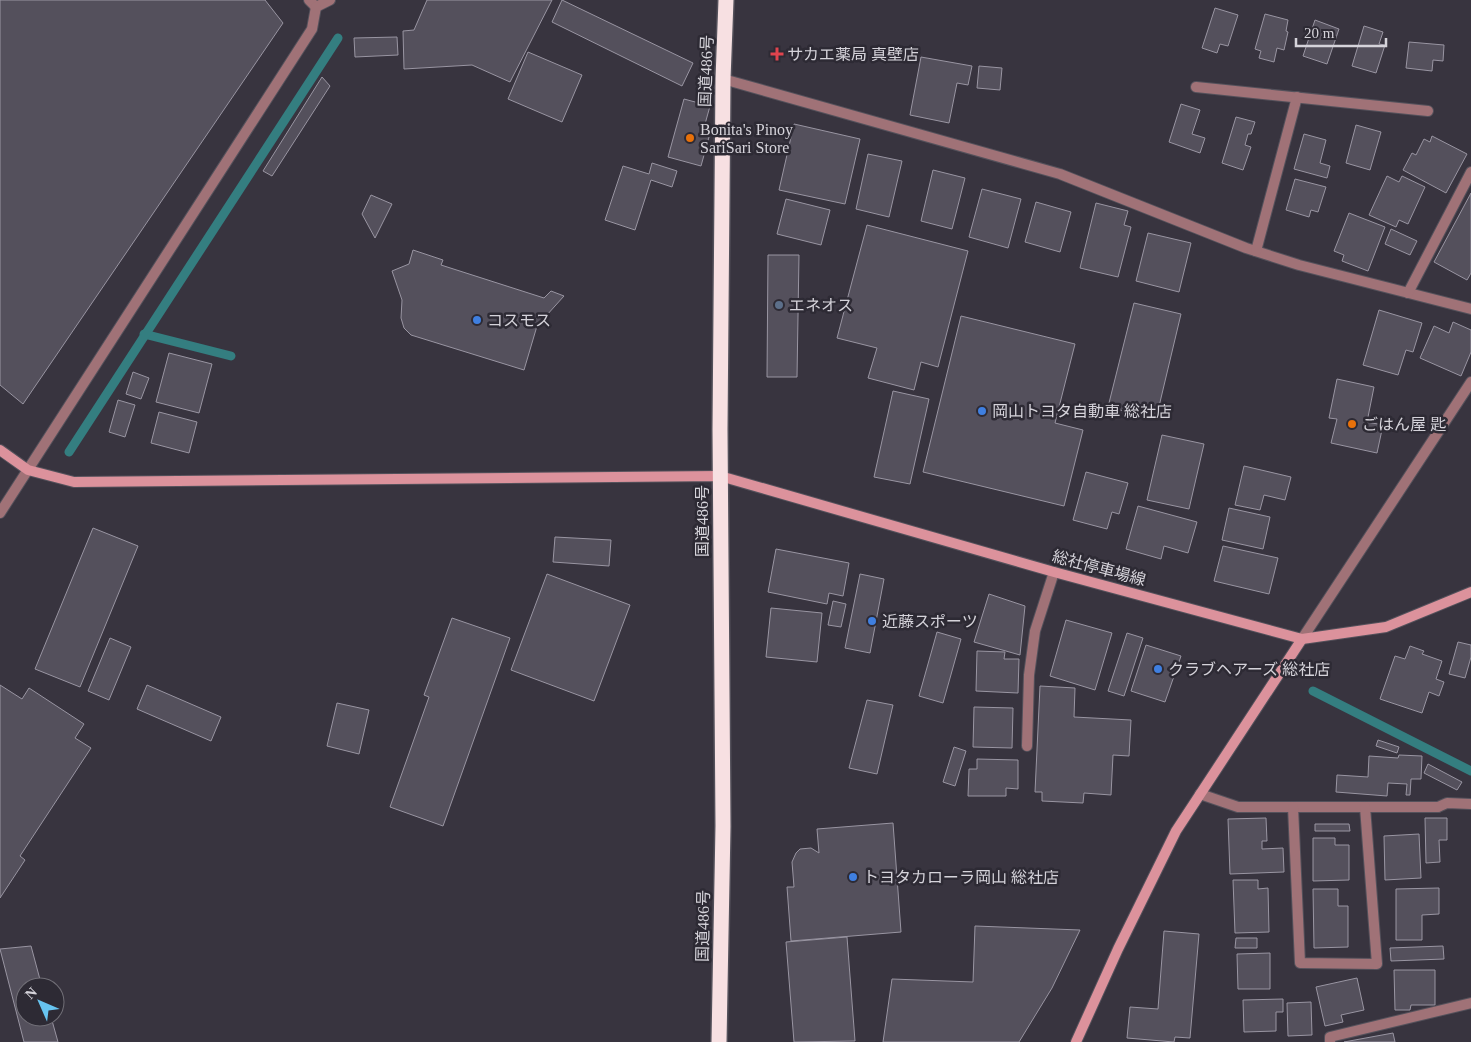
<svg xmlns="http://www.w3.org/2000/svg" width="1471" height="1042" viewBox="0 0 1471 1042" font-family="'Times New Roman','Noto Sans JP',serif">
	<rect width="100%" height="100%" fill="#38343f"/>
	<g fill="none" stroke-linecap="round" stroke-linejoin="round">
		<g stroke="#347e80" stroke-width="9">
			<path d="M144 334 231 356"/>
			<path d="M69 452 338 38"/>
			<path d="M1313 691 1471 771"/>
		</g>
	</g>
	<g fill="#54505c" stroke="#9995a2">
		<path d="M0 0H265L283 23 23 404 0 385Z"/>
		<path d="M427 0H552L510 82 472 65 404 69 403 31 414 30Z"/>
		<path d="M562 0 693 63 682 86 552 22Z"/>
		<path d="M1215 8 1238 15 1228 46 1220 44 1217 53 1202 48Z"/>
		<path d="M1265 14 1288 20 1286 31 1288 32 1284 50 1277 48 1274 62 1259 58 1261 51 1255 49Z"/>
		<path d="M1315 20 1339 29 1327 64 1303 56Z"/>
		<path d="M1364 26 1383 32 1379 44 1385 45 1376 73 1352 66Z"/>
		<path d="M397 37 398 55 355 57 354 38Z"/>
		<path d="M1409 42 1444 45 1443 61 1433 60 1432 71 1406 68Z"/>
		<path d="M528 52 582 75 562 122 508 99Z"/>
		<path d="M921 57 972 66 968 85 957 83 949 123 910 115Z"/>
		<path d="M979 66 1002 68 1000 90 977 88Z"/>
		<path d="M322 77 330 86 272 176 263 171Z"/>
		<path d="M684 99 710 106 702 135 709 137 701 166 668 157Z"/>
		<path d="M1181 104 1200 110 1192 134 1205 138 1200 153 1169 142Z"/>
		<path d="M1236 117 1255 122 1251 134H1248L1245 145 1251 147 1243 170 1222 163Z"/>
		<path d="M794 124 860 139 845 204 779 190Z"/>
		<path d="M1356 125 1381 132 1370 170 1346 163Z"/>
		<path d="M1304 134 1326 140 1320 163 1330 166 1327 178 1294 169Z"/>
		<path d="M1432 136 1467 154 1446 193 1403 170 1412 153 1416 155 1424 139 1430 142Z"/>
		<path d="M868 154 902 161 889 217 856 209Z"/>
		<path d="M652 163 677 171 672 187 651 180 635 230 605 220 623 166 649 174Z"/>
		<path d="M933 170 965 178 952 229 921 221Z"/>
		<path d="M1387 176 1399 182 1402 176 1425 187 1408 224 1399 220 1396 227 1369 215Z"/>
		<path d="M1295 179 1326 187 1318 212 1311 210 1309 217 1286 210Z"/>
		<path d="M982 189 1021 199 1008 248 969 237Z"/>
		<path d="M1471 193V273L1467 280 1434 262Z"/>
		<path d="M371 195 392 204 375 238 362 214Z"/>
		<path d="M786 199 830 210 821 245 777 234Z"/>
		<path d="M1036 202 1071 212 1060 252 1025 242Z"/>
		<path d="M1096 203 1128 211 1124 225 1131 227 1118 277 1080 268Z"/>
		<path d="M1349 213 1385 227 1368 271 1342 261 1344 255 1334 251Z"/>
		<path d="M867 225 968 251 938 367 921 362 914 390 868 378 877 348 837 338Z"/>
		<path d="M1391 229 1417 241 1410 255 1385 244Z"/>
		<path d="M1148 233 1191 243 1179 292 1136 281Z"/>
		<path d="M413 250 443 260 441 265 544 298 551 291 564 296 537 326 524 370 411 335 404 328 401 318 402 300 392 271 409 264Z"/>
		<path d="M768 255H799L797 377H767Z"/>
		<path d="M1134 303 1181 314 1156 419 1108 407Z"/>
		<path d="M1379 310 1422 323 1413 352 1406 350 1398 375 1363 365Z"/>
		<path d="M961 316 1075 344 1055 423 1083 430 1064 506 923 472Z"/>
		<path d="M1453 322 1471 330V352L1461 376 1420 358 1434 326 1449 333Z"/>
		<path d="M169 353 212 364 199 413 156 402Z"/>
		<path d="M133 372 149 378 141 399 126 394Z"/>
		<path d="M1337 379 1374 387 1367 422 1383 425 1377 453 1331 443 1337 419 1329 418Z"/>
		<path d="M893 391 929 399 910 484 874 477Z"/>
		<path d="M118 400 135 405 125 437 109 432Z"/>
		<path d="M159 412 197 422 189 453 151 443Z"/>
		<path d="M1162 435 1204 444 1189 509 1147 500Z"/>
		<path d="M1244 466 1291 477 1285 500 1264 495 1260 510 1235 505Z"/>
		<path d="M1086 472 1128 483 1119 514 1112 512 1107 529 1073 520Z"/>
		<path d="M1138 506 1197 522 1188 553 1164 546 1161 559 1126 549Z"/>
		<path d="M1229 508 1270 517 1263 549 1222 540Z"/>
		<path d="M93 528 138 546 80 687 35 669Z"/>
		<path d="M555 537 611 540 609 566 553 562Z"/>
		<path d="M1223 546 1278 558 1269 594 1214 581Z"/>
		<path d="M776 549 849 563 843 596 829 593 827 604 768 592Z"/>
		<path d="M547 574 630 605 594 701 511 670Z"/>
		<path d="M860 574 884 579 870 653 845 648Z"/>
		<path d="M989 594 1025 606 1020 655 974 642Z"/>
		<path d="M833 601 846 604 841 627 828 625Z"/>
		<path d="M771 608 822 613 817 662 766 657Z"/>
		<path d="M452 618 510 638 443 826 390 807 429 697 424 695Z"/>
		<path d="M1066 620 1112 633 1095 690 1050 676Z"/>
		<path d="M937 632 961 639 943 703 919 696Z"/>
		<path d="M1127 633 1143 638 1124 696 1108 691Z"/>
		<path d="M110 638 131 647 109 700 88 691Z"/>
		<path d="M1458 642 1471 645V657L1465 678 1449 674Z"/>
		<path d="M1146 645 1181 656 1165 702 1131 691Z"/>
		<path d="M1410 646 1424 651 1422 654 1442 661 1436 679 1444 682 1439 696 1429 692 1422 713 1380 699 1395 656 1405 659Z"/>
		<path d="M977 651 1005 652 1004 659H1019L1018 693 976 691Z"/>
		<path d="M0 685 22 699 29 688 84 724 75 738 91 748 20 856 25 860 0 898Z"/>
		<path d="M147 685 221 717 211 741 137 709Z"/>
		<path d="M1040 686 1075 688 1074 717 1131 720 1129 756 1113 755 1111 795 1084 793 1083 803 1042 801V792H1035Z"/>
		<path d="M867 700 893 705 877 774 849 768Z"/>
		<path d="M337 703 369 710 359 754 327 746Z"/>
		<path d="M974 707 1013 708 1012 748 973 747Z"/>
		<path d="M1378 740 1399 747 1397 753 1376 746Z"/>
		<path d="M954 747 966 751 955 786 943 782Z"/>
		<path d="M1399 755 1422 756 1421 779H1411L1410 795H1406L1407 784 1388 783 1387 796 1336 792 1337 775 1368 777 1369 756 1398 758Z"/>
		<path d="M977 759 1018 760V789L1006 788V796H968L969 769H977Z"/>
		<path d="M1428 764 1462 782 1457 790 1424 773Z"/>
		<path d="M1266 818 1267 841H1262V849L1283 848 1284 872 1230 874 1228 819Z"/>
		<path d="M1425 818H1447V840H1439L1440 862 1426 863Z"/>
		<path d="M893 823 901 932 791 941 787 887H794L792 862 796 853 800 849 811 848 819 853 817 829Z"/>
		<path d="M1315 824H1349L1350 831H1315Z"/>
		<path d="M1419 834 1421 878 1385 880 1384 836Z"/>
		<path d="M1313 838H1335V845H1349V880L1313 881Z"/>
		<path d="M1233 880H1258V889L1268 888 1269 932 1235 933Z"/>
		<path d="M1439 888V914L1422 915V940H1396V889Z"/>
		<path d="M1313 889H1338V906H1348V947L1314 948Z"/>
		<path d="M975 926 1080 930 1052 988 1019 1042H883L892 979 973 982Z"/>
		<path d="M1164 931 1199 934 1190 1038 1175 1037 1174 1042 1127 1038 1130 1007 1158 1009Z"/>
		<path d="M847 937 855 1041 794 1042 786 942Z"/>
		<path d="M1236 938H1257V948H1235Z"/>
		<path d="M31 946 42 987H25V1017H51L58 1042H24L0 949Z"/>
		<path d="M1443 946 1444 959 1391 961 1390 948Z"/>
		<path d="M1270 953V989H1238L1237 954Z"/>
		<path d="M1394 970H1435V1005H1411L1410 1010H1395Z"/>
		<path d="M1357 978 1364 1010 1341 1015 1343 1022 1325 1026 1316 987Z"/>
		<path d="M1283 999V1012H1276V1031L1244 1032 1243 1000Z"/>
		<path d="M1311 1002 1312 1035 1288 1036 1287 1003Z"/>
		<path d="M1393 1033 1395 1042H1344Z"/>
	</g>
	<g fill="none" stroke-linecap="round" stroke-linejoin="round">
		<g stroke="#54515b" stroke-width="12">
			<g id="lane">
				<path d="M1438 807 1447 803 1471 804"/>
				<path d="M1330 1042V1037L1471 1003"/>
			</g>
		</g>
		<g stroke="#54515b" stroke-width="12">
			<g id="street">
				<path d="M309 0 316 7"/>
				<path d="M316 7 330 0"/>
				<path d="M723 79 1060 174 1246 248 1299 265 1471 309"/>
				<path d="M1196 87 1428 111"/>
				<path d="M1256 251 1297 97"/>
				<path d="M1408 293 1471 172"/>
				<path d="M0 513 312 29 316 7"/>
				<path d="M1302 639 1471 382"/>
				<path d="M1027 746 1029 675 1035 631 1054 572"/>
				<path d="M1200 794 1238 807H1438"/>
				<path d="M1293 807 1300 963 1377 964 1365 807"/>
			</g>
		</g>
		<g stroke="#54515b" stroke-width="12">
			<g id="secondary">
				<path d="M0 450 28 470 74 482 720 476 1054 572 1302 639 1386 627 1471 592"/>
				<path d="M1076 1042 1118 949 1176 831 1302 639"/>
			</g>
		</g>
		<g stroke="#54515b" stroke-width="18">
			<path id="highway" d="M719 1042 723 826 720 429 723 79 726 0"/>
		</g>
		<use href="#lane" stroke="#a07277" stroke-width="10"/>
		<use href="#street" stroke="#a07277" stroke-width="10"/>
		<use href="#secondary" stroke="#dc929c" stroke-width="10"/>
		<use href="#highway" stroke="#f7e0e2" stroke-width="15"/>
	</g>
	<path fill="#e0444e" stroke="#2d2a34" stroke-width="2" d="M774.5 46.5h5v5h5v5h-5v5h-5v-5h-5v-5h5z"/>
	<g fill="#e8710a" stroke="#2d2a34" stroke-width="2">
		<circle cx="690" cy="138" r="5"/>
		<circle cx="1352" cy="424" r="5"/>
	</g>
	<circle fill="#5c6f8a" stroke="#2d2a34" stroke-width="2" cx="779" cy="305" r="5"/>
	<g fill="#3f7fe0" stroke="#2d2a34" stroke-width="2">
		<circle cx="477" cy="320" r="5"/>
		<circle cx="982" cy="411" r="5"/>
		<circle cx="872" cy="621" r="5"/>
		<circle cx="1158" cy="669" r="5"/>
		<circle cx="853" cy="877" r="5"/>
	</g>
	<g text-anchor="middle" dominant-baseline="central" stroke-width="5" stroke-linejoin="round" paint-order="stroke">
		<g font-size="16" fill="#d5d3da" stroke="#2d2a34" text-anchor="start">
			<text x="787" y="54">サカエ薬局 真壁店</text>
			<text x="700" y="129">Bonita's Pinoy<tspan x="700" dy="18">SariSari Store</tspan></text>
			<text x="789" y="305">エネオス</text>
			<text x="487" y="320">コスモス</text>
			<text x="992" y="411">岡山トヨタ自動車 総社店</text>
			<text x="1362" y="424">ごはん屋 匙</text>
			<text x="882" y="621">近藤スポーツ</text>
			<text x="1168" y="669">クラブヘアーズ 総社店</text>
			<text x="863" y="877">トヨタカローラ岡山 総社店</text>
		</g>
		<g font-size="16" fill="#d5d3da" stroke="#2d2a34">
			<text transform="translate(706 71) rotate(-88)">国道486号</text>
			<text transform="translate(702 521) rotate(-90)">国道486号</text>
			<text transform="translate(1099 568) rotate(15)">総社停車場線</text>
			<text transform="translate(703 926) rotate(-89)">国道486号</text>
		</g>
	</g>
	<g transform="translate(40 1002) rotate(315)"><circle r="24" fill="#2d2a34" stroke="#706e76"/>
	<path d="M0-4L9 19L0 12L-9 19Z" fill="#67c4f0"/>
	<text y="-8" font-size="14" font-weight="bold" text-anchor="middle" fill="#d5d3da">N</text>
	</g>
	<path d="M1296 38v8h90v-8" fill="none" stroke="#d5d3da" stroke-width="2.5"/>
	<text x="1304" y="38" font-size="15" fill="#d5d3da" stroke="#2d2a34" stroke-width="4" paint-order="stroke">20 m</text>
</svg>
